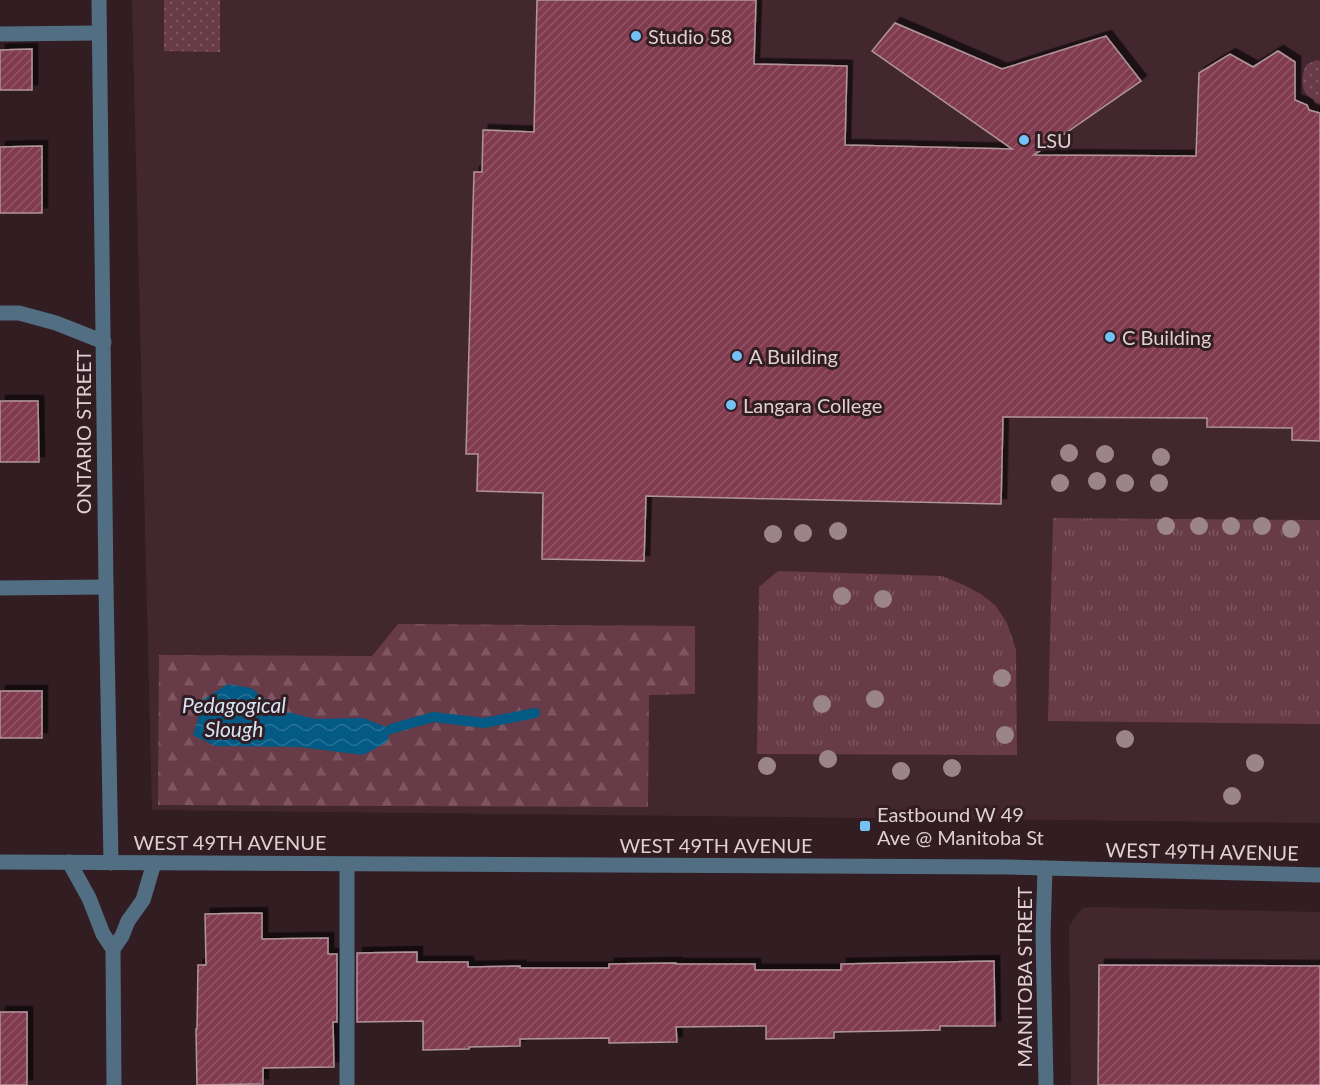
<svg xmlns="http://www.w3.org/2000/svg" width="1320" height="1085" viewBox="0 0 1320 1085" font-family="Lato,sans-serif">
	<defs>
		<pattern id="grass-tufts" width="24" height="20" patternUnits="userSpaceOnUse" patternTransform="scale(1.5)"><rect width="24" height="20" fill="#683b48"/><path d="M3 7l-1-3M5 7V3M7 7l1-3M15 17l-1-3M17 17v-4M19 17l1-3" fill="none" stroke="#7d5662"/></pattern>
		<pattern id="forest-firs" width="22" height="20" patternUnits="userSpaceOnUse" patternTransform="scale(1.5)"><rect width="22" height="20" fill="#683b48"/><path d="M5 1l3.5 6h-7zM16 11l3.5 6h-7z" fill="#7d5662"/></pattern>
		<pattern id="park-dots" width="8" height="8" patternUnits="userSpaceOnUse" patternTransform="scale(1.5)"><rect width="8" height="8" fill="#683b48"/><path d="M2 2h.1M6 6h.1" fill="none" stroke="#7d5662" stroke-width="1.8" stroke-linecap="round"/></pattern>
		<pattern id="water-waves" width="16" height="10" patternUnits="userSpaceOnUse" patternTransform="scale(1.5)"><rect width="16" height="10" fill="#035a85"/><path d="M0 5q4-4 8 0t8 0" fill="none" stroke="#277195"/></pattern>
		<pattern id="building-hatch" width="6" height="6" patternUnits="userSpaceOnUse" patternTransform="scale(1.5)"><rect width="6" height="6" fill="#813b50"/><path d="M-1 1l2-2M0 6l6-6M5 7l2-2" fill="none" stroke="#925668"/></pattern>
		<filter id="shadow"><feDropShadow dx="5.5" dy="-5.5" stdDeviation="0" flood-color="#0009"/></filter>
	</defs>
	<rect width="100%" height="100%" fill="#321d23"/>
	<g fill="#43272f">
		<path d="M132 0H1320V823L152 810Z"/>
		<path d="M1096 907 1320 912V1085H1071L1069 927 1075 917 1083 908Z"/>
	</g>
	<g fill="url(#grass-tufts)">
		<path d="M1053 518 1320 520V724L1048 721Z"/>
		<path d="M778 571 942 576 964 585 981 594 996 606 1007 623 1016 650 1017 755 757 754 759 587Z"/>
	</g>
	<path fill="url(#forest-firs)" d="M398 624 695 626V694L649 695 648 807 158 805 159 655 372 656Z"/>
	<g fill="url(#park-dots)">
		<path d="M164 0H220V52L164 51Z"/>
		<path d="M1316 60 1320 61V104C1301 95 1299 83 1306 65Z"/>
	</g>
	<path fill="url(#water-waves)" d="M228 684 251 688 280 710 315 719 363 718 391 729 387 742 363 755 300 747 215 746 193 735 204 699Z"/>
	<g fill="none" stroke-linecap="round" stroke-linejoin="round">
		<path stroke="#035a85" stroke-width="10" d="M391 729 433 717 484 723 535 713"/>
	</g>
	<g fill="url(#building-hatch)" stroke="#b0959b" stroke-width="1.5" filter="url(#shadow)">
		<path d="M537 0H756L754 64 847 66 845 145 1012 149 872 51 895 23 1002 69 1106 36 1141 81 1034 155 1196 156 1199 73 1230 54 1253 67 1278 51 1295 62V100L1307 105 1309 110 1320 113V441L1292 440V428L1207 427V418L1003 417 1001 504 646 496 644 561 542 559 543 493 477 491 478 454H466L474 172H482L483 130 534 132Z"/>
		<path d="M32 49V90H0V50Z"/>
		<path d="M42 146V213H0V147Z"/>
		<path d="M0 401H38L39 462H0Z"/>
		<rect x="0" y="691" width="42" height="47"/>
		<path d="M262 913V939L328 938V954H337V1022H333L334 1067 263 1068V1084L197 1085 196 1029H197L198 965H206L205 914Z"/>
		<path d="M417 952V962H468V967L520 966V968H609V964L676 963V964H755V970H841V964L994 961 995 1026H940V1030L834 1032V1038L766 1039V1026L676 1027 677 1042 609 1043V1038L520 1039V1046L469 1047V1049L423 1050V1021L357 1022V953Z"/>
		<path d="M1099 965 1320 966V1085H1098Z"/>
		<rect x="0" y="1012" width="27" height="73"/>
	</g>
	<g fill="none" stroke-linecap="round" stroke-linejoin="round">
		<g stroke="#526e82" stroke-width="15">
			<path d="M99 0 106 587 111 863"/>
			<path d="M0 34 99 33"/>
			<path d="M0 313H19L56 323 104 342"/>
			<path d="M0 588 106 587"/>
			<path d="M0 862 1008 867 1320 875"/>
			<path d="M69 862 89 898 103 934 113 949 114 1085"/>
			<path d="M1045 868 1043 935 1046 1085"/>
			<path d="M113 949 122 936 128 921 143 900 154 863"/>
			<path d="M347 1085V864"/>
		</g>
	</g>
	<g fill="#9b858a">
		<circle cx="1069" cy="453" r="9"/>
		<circle cx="1105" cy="454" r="9"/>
		<circle cx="1161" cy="457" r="9"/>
		<circle cx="1097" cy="481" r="9"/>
		<circle cx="1060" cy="483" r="9"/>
		<circle cx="1125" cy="483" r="9"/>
		<circle cx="1159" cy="483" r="9"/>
		<circle cx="1166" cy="526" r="9"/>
		<circle cx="1199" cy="526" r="9"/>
		<circle cx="1231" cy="526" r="9"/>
		<circle cx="1262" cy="526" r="9"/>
		<circle cx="1291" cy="529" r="9"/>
		<circle cx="838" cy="531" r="9"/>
		<circle cx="803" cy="533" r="9"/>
		<circle cx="773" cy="534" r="9"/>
		<circle cx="842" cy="596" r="9"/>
		<circle cx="883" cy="599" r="9"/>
		<circle cx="1002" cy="678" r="9"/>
		<circle cx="875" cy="699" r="9"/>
		<circle cx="822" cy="704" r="9"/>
		<circle cx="1005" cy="735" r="9"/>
		<circle cx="1125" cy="739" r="9"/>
		<circle cx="828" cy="759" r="9"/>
		<circle cx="1255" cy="763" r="9"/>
		<circle cx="767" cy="766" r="9"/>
		<circle cx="952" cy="768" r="9"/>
		<circle cx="901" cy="771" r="9"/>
		<circle cx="1232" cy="796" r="9"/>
	</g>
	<g fill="#73c1f5" stroke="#321d23" stroke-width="2">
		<circle cx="636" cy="36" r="6"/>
		<circle cx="1024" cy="140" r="6"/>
		<circle cx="1110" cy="337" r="6"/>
		<circle cx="737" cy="356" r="6"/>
		<circle cx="731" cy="405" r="6"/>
		<rect x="859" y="820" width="12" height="12" rx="3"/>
	</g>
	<g text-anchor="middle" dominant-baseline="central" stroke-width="6" stroke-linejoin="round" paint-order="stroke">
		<g font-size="20" fill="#dfd0d3" stroke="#321d23" text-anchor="start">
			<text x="648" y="36">Studio 58</text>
			<text x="1036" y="140">LSU</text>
			<text x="1122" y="337">C Building</text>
			<text x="749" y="356">A Building</text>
			<text x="743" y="405">Langara College</text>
			<text x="877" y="814">Eastbound W 49<tspan x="877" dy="23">Ave @ Manitoba St</tspan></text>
		</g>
		<g font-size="20" fill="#dfd0d3" stroke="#321d23">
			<text transform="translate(83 432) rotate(-90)">ONTARIO STREET</text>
			<text x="230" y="842">WEST 49TH AVENUE</text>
			<text x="716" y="845">WEST 49TH AVENUE</text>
			<text transform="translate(1202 851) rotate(1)">WEST 49TH AVENUE</text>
			<text transform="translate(1024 977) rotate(-90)">MANITOBA STREET</text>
		</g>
		<g font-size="21" font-style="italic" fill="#d4e5f2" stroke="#321d23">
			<text x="234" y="704">Pedagogical<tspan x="234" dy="24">Slough</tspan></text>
		</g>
	</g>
</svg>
